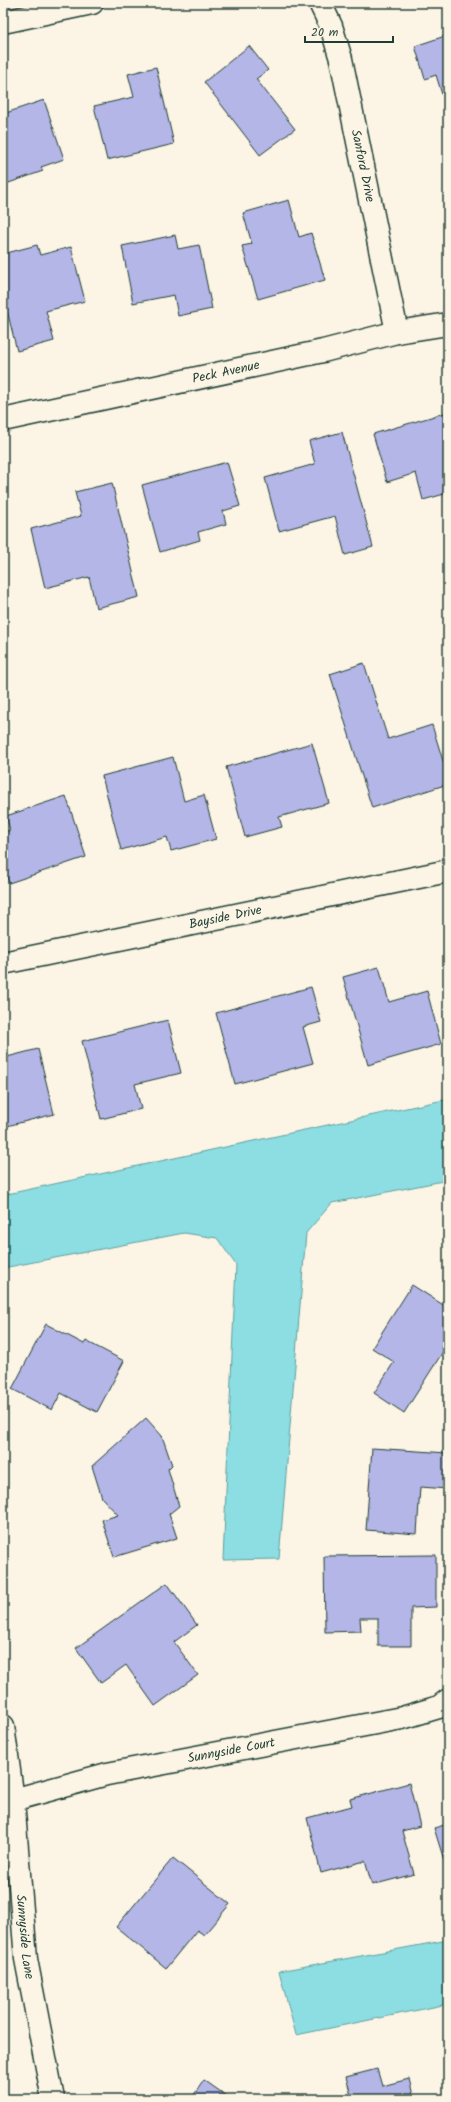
<svg xmlns="http://www.w3.org/2000/svg" width="451" height="2102" viewBox="0 0 451 2102" font-family="Kalam,sans-serif">
	<rect width="100%" height="100%" fill="#fcf5e5"/>
	<filter id="ink" filterUnits="userSpaceOnUse"><feTurbulence type="fractalNoise" baseFrequency=".025" numOctaves="2"/><feDisplacementMap in="SourceGraphic" scale="8" xChannelSelector="R" yChannelSelector="G"/><feConvolveMatrix kernelMatrix="1 2 1 2 8 2 1 2 1" color-interpolation-filters="sRGB"/></filter>
	<g filter="url(#ink)">
		<g fill="#8cdee3" stroke="#609e9d">
			<path d="M448 1099V1180L332 1203 306 1233 279 1559 223 1560 236 1265 217 1238 184 1233 3 1268V1195Z"/>
			<path d="M448 1940V2004L296 2035 279 1971Z"/>
		</g>
		<g fill="#b4b6e7" stroke="#1f3d34">
			<path d="M448 35V114L436 75 425 79 415 46Z"/>
			<path d="M249 46 268 70 256 79 295 129 260 155 204 82Z"/>
			<path d="M156 67 174 144 107 160 94 106 134 97 128 74Z"/>
			<path d="M44 100 64 159 41 167 43 171 3 185V114Z"/>
			<path d="M289 200 299 237 311 233 325 280 258 299 242 246 252 244 243 213Z"/>
			<path d="M175 235 178 249 199 245 212 309 178 316 174 295 133 303 122 246Z"/>
			<path d="M37 245 40 255 71 247 85 301 46 311 54 341 17 351 3 294V254Z"/>
			<path d="M448 412V493L423 500 416 473 387 482 373 434Z"/>
			<path d="M342 432 373 547 345 555 335 516 279 531 265 478 315 464 309 441Z"/>
			<path d="M227 462 240 506 223 511 226 524 198 532 200 540 160 552 142 485Z"/>
			<path d="M112 483 139 597 96 608 89 577 45 588 31 529 81 516 75 492Z"/>
			<path d="M364 663 388 739 432 725 448 777V784L372 808 330 674Z"/>
			<path d="M312 743 329 803 279 817 282 827 245 837 226 767Z"/>
			<path d="M173 757 184 801 204 795 216 839 171 851 167 837 121 850 102 776Z"/>
			<path d="M66 796 86 857 9 883 3 865V833L10 830 6 816Z"/>
			<path d="M379 967 389 1002 427 991 441 1044 368 1065 343 977Z"/>
			<path d="M311 987 321 1022 303 1027 313 1063 235 1084 216 1013Z"/>
			<path d="M168 1020 181 1073 135 1084 141 1109 101 1119 82 1041Z"/>
			<path d="M38 1049 54 1114 3 1127V1058Z"/>
			<path d="M412 1285 448 1308V1338L441 1348 444 1350 404 1413 374 1393 394 1362 372 1348Z"/>
			<path d="M46 1324 84 1344 86 1341 124 1361 97 1412 61 1393 52 1410 12 1389Z"/>
			<path d="M146 1418 162 1436 172 1465 168 1469 179 1506 169 1514 177 1538 114 1557 102 1520 118 1515 102 1498 92 1466Z"/>
			<path d="M372 1448 448 1453V1489L420 1487 417 1534 366 1530Z"/>
			<path d="M436 1555V1607L411 1608V1646H378V1618H360L361 1631 325 1632 324 1556Z"/>
			<path d="M167 1583 197 1625 174 1642 198 1675 155 1706 126 1665 101 1683 76 1648Z"/>
			<path d="M409 1783 420 1826 402 1831 414 1874 372 1885 365 1861 321 1873 307 1818 352 1806 350 1799Z"/>
			<path d="M448 1824V1873L434 1828Z"/>
			<path d="M173 1858 230 1904 204 1935 197 1930 166 1968 116 1927Z"/>
			<path d="M377 2069 382 2086 409 2079 414 2099H352L346 2077Z"/>
			<path d="M204 2080 231 2099H191Z"/>
			<path d="M442 2095 443 2099H427Z"/>
		</g>
		<g fill="none" stroke-linecap="round" stroke-linejoin="round">
			<g stroke="#1f3d34" stroke-width="25">
				<g id="minor">
					<path id="s1" d="M320 3 331 26 341 59 397 332"/>
					<path d="M3 22 92 3"/>
					<path id="s2" d="M3 420 323 351 397 332 448 324"/>
					<path id="s3" d="M3 963 448 871"/>
					<path id="s4" d="M3 1726 13 1800 26 1959 53 2099"/>
					<path id="s5" d="M13 1800 107 1774 402 1718 439 1707 448 1700"/>
				</g>
			</g>
			<use href="#minor" stroke="#fcf5e5" stroke-width="22"/>
		</g>
	</g>
	<g text-anchor="middle" dominant-baseline="central" stroke-width="3" stroke-linejoin="round" paint-order="stroke">
		<g font-size="13" fill="#1f3d34" stroke="#fcf5e5">
			<text stroke="none"><textPath href="#s1" startOffset="169">Sanford Drive</textPath></text>
			<text stroke="none"><textPath href="#s2" startOffset="228">Peck Avenue</textPath></text>
			<text stroke="none"><textPath href="#s3" startOffset="227">Bayside Drive</textPath></text>
			<text stroke="none"><textPath href="#s5" startOffset="224">Sunnyside Court</textPath></text>
			<text stroke="none"><textPath href="#s4" startOffset="212">Sunnyside Lane</textPath></text>
		</g>
	</g>
	<rect width="451" height="2102" fill="none" stroke="#fcf5e5" stroke-width="16"/>
	<rect x="8" y="8" width="435" height="2086" fill="none" stroke="#1f3d34" stroke-width="1.5" filter="url(#ink)"/>
	<path d="M305 36v6h88v-6" fill="none" stroke="#1f3d34" stroke-width="2"/>
	<text x="311" y="36" font-size="12" fill="#1f3d34" stroke="#fcf5e5" stroke-width="3" paint-order="stroke">20 m</text>
</svg>
